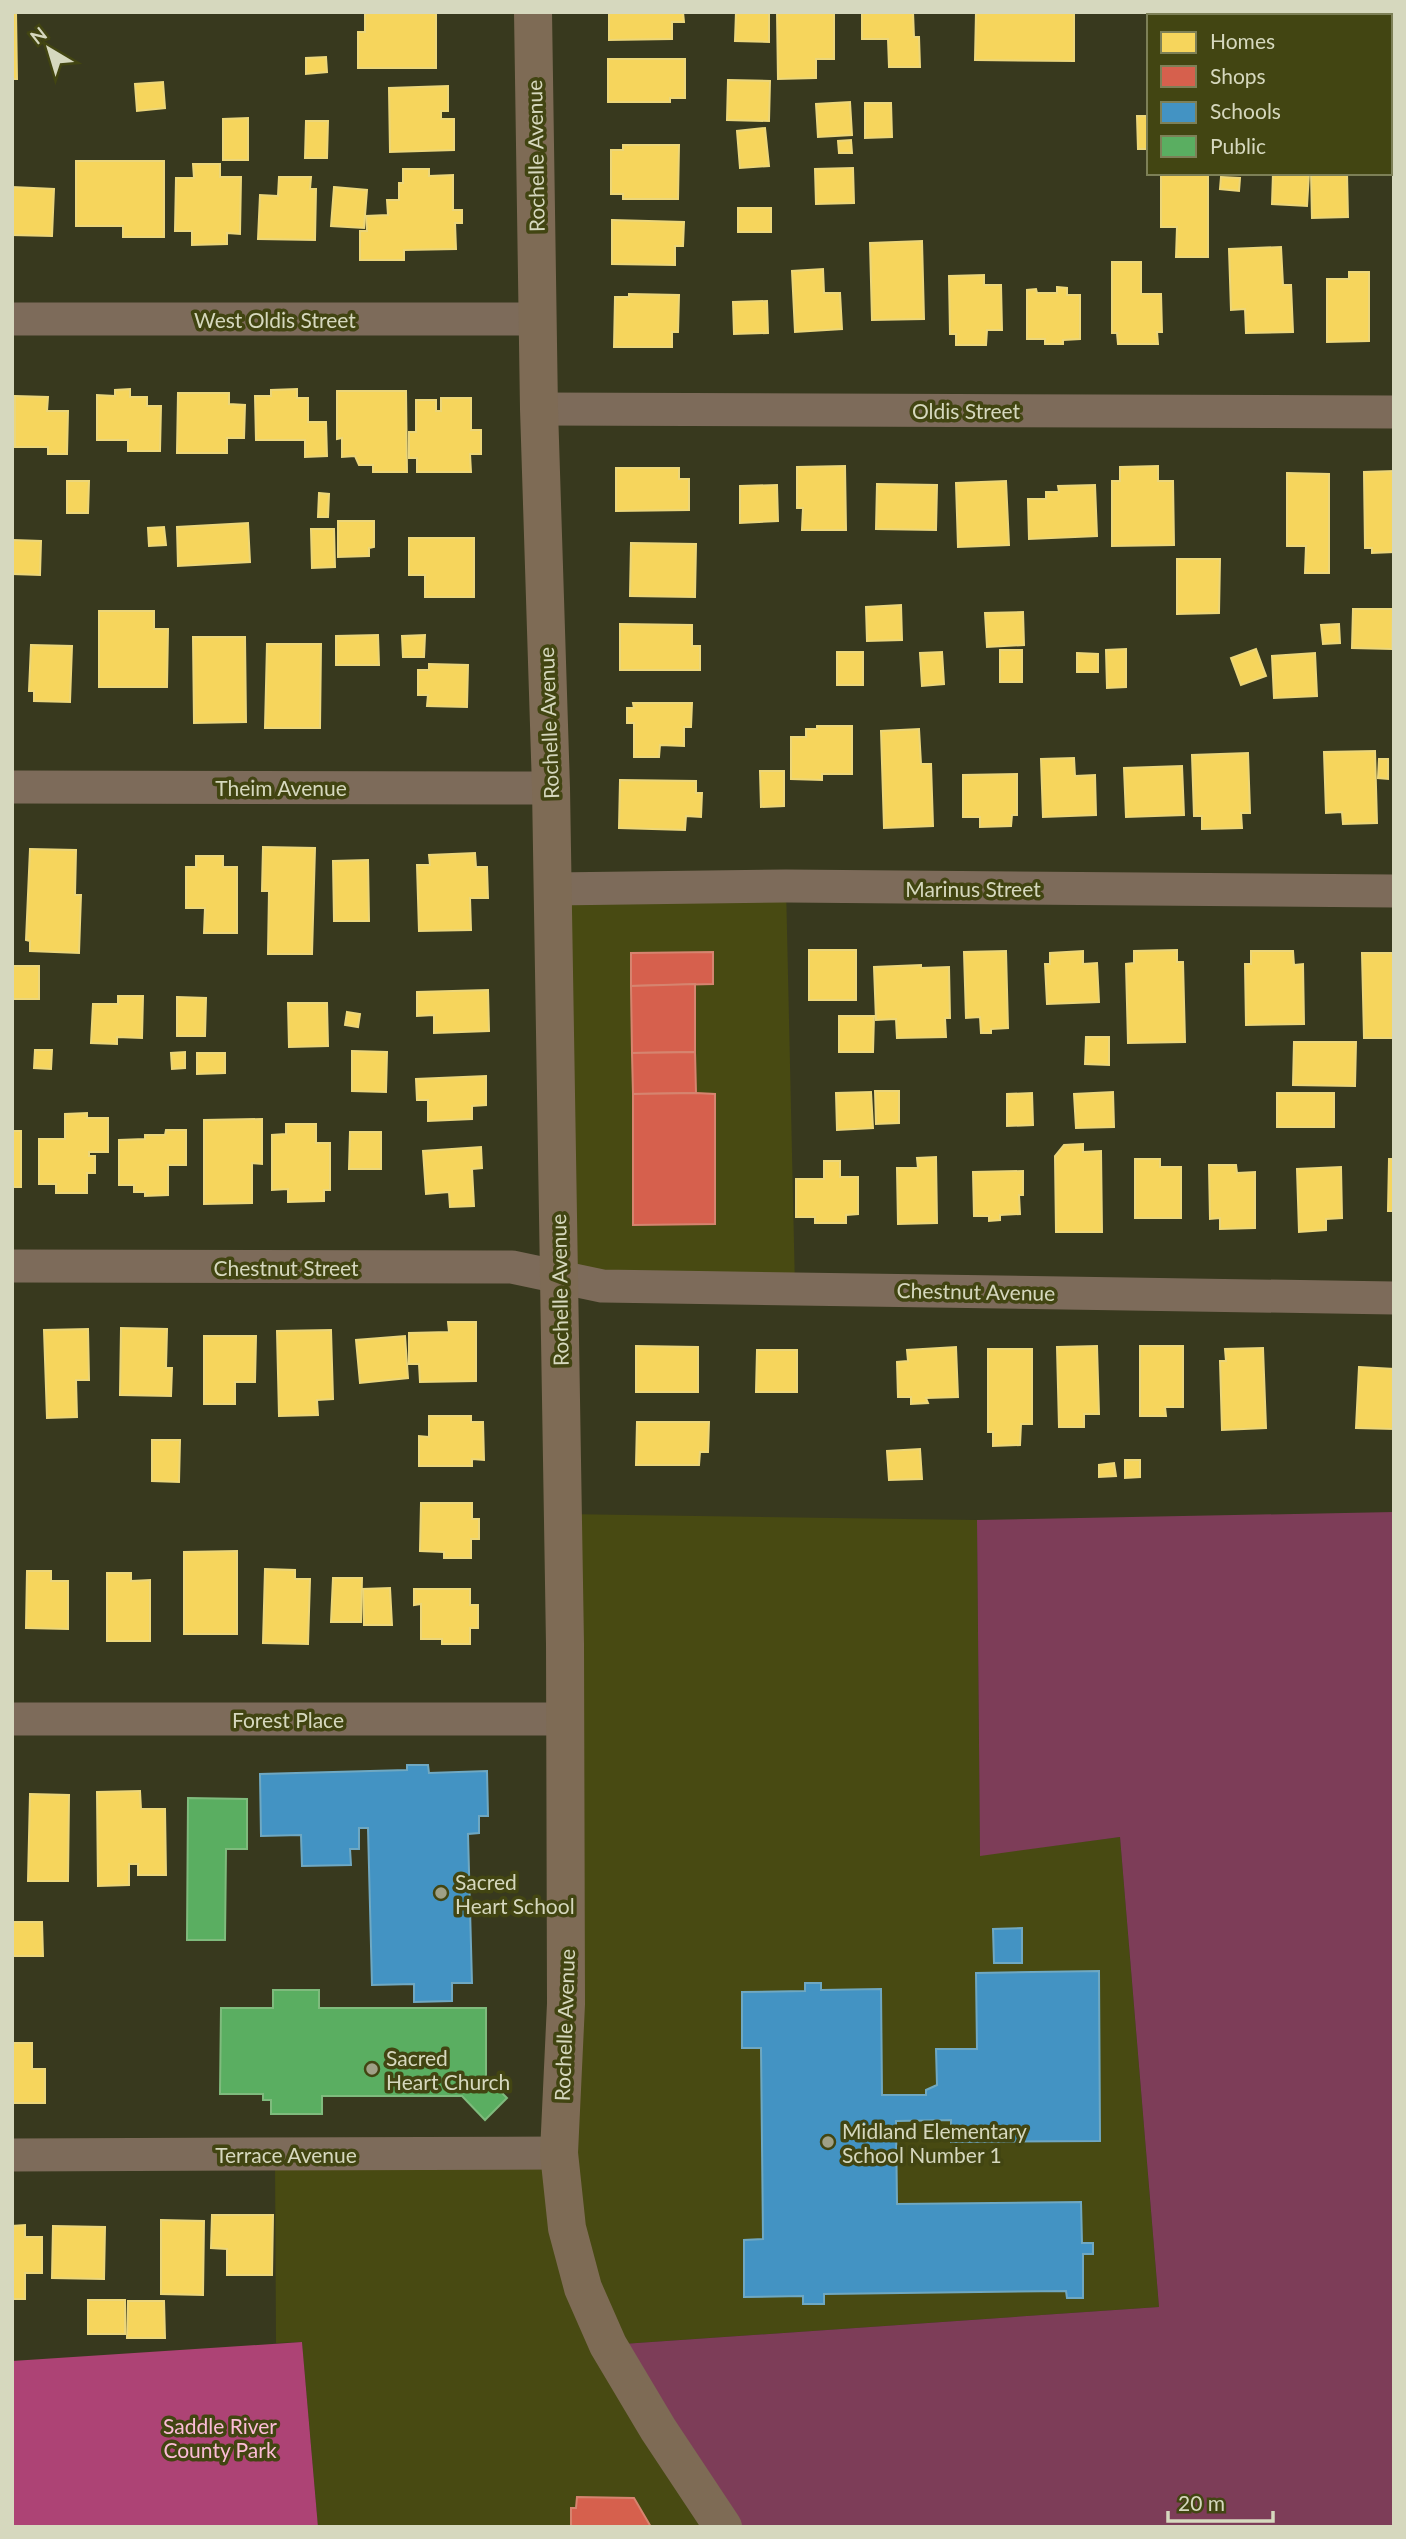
<svg xmlns="http://www.w3.org/2000/svg" width="1406" height="2539" viewBox="0 0 1406 2539" font-family="Lato,sans-serif">
	<rect width="100%" height="100%" fill="#38391e"/>
	<g fill="#484a12">
		<path d="M786 886 795 1288 559 1277 552 889Z"/>
		<path d="M563 1514 977 1520 980 1855 1120 1837 1159 2307 608 2345 723 2527H318L302 2342 276 2343 275 2154 559 2152Z"/>
	</g>
	<path fill="#7d3d58" d="M1394 1512V2527H723L608 2345 1159 2307 1120 1837 980 1856 977 1520Z"/>
	<path fill="#ad4375" d="M302 2342 318 2527H12V2361Z"/>
	<g fill="#f6d55c" stroke="#ecd679" stroke-width="2">
		<path d="M12 12H16L17 79H12Z"/>
		<path d="M365 12H436V68H358V32H365Z"/>
		<path d="M609 12H683L684 22H672V39L609 40Z"/>
		<path d="M736 12H769V42L735 41Z"/>
		<path d="M777 12H834V59H816V78L778 79Z"/>
		<path d="M862 12H913L914 37H919L920 67H889L888 39H862Z"/>
		<path d="M976 12H1074V61L975 60Z"/>
		<rect x="1163" y="12" width="58" height="4"/>
		<path d="M1282 12H1321L1335 16H1282Z"/>
		<path d="M1394 15V80H1390V16H1387Z"/>
		<path d="M326 57 327 72 306 74V58Z"/>
		<path d="M608 59H685V98H670V102H608Z"/>
		<path d="M728 80 770 81 769 121 727 120Z"/>
		<path d="M163 82 165 108 137 111 135 84Z"/>
		<path d="M448 86V111H441V119H454V150L390 152 389 88Z"/>
		<path d="M850 102 852 135 818 137 816 104Z"/>
		<path d="M865 103H891L892 137 865 138Z"/>
		<path d="M1137 116H1149V149H1138Z"/>
		<path d="M248 118V160H223V119Z"/>
		<path d="M306 121H328L327 158H305Z"/>
		<path d="M765 128 769 166 740 168 737 131Z"/>
		<path d="M851 140 852 153H839L838 141Z"/>
		<path d="M623 145H679L678 199H623V194H611V150H623Z"/>
		<path d="M76 161H164V237H123V226H76Z"/>
		<path d="M193 164H220V177H241L240 234 227 233V244L192 245V231H175L176 178H194Z"/>
		<path d="M853 168 854 203 816 204 815 169Z"/>
		<path d="M403 169H429V176L453 175V210H462V223H455L456 249 404 250V260H360V231H367L366 216 388 215 387 200H399V183H403Z"/>
		<path d="M1161 173H1208V257H1176L1177 227H1161Z"/>
		<path d="M1273 173H1309L1307 206 1272 204Z"/>
		<path d="M1311 173H1347L1348 217 1312 218Z"/>
		<path d="M279 177H311L310 189H316L315 240 258 239 260 195 278 196Z"/>
		<path d="M1221 177 1240 178 1239 191 1220 189Z"/>
		<path d="M12 187 54 189 52 236 12 235Z"/>
		<path d="M334 187 367 190 364 228 331 226Z"/>
		<rect x="738" y="208" width="33" height="24"/>
		<path d="M612 220 684 222 683 246H675V265L612 264Z"/>
		<path d="M922 241 924 319 872 320 870 243Z"/>
		<path d="M1281 247 1283 285H1291L1293 332 1246 333 1245 309 1231 310 1229 249Z"/>
		<path d="M1112 262H1141V294H1161L1162 332H1157L1158 344H1118L1117 333H1112Z"/>
		<path d="M823 269 824 293H840L842 329 795 332 792 271Z"/>
		<path d="M1349 272H1369V341L1327 342V279H1349Z"/>
		<path d="M984 275V285H1001L1002 330H987L986 345H956V334H950L949 276Z"/>
		<path d="M1057 287 1067 288V295H1080V339L1063 340V344H1045V339H1027V290L1036 289 1037 293H1057Z"/>
		<path d="M629 294 679 295 678 332H672V347H614L615 297H629Z"/>
		<path d="M767 301 768 333 734 334 733 302Z"/>
		<path d="M130 389V397H147V406H161L160 451H128V440H97V395L115 396V390Z"/>
		<path d="M297 389V398H308V422H326L327 456 305 457V440H256L255 396H271V390Z"/>
		<path d="M337 391H406L407 472H373V465H359L355 456 342 457V438L337 439Z"/>
		<path d="M178 393H229V404L245 405 244 438H227V453H177Z"/>
		<path d="M15 396 48 397 47 411H68L67 454H48V447H15Z"/>
		<path d="M441 398H471V430H481V454H470L471 472H417V458H409V432H416V400H436V411H441Z"/>
		<path d="M845 466 846 530H802L803 508H797V467Z"/>
		<path d="M1158 466V481H1173L1174 545 1112 546V481H1120V467Z"/>
		<path d="M616 468H679V479H689V510L616 511Z"/>
		<path d="M1394 471V552L1372 553V548H1365L1364 472Z"/>
		<path d="M1287 473 1329 474V573H1305L1306 546H1287Z"/>
		<path d="M67 481H89L88 513H67Z"/>
		<path d="M1006 481 1009 545 958 547 956 483Z"/>
		<path d="M877 484 937 485 936 530 876 529Z"/>
		<path d="M777 485 778 521 740 523V486Z"/>
		<path d="M1095 485 1097 536 1029 539 1028 499H1046V492H1059L1058 486Z"/>
		<path d="M319 493 329 494 328 517H318Z"/>
		<path d="M338 521H374V547L369 548V556L338 557Z"/>
		<path d="M248 523 250 562 178 566 177 527Z"/>
		<path d="M164 527 166 545 149 546 148 528Z"/>
		<path d="M311 529H334L335 567 312 568Z"/>
		<path d="M409 538H474V597H425V575H409Z"/>
		<path d="M13 540 41 541 40 575 13 574Z"/>
		<path d="M631 543 696 544 695 597 630 596Z"/>
		<path d="M1177 559H1220L1219 613 1177 614Z"/>
		<path d="M901 605 902 640 867 641 866 607Z"/>
		<path d="M1353 609H1393L1392 649 1352 648Z"/>
		<path d="M99 611H154V629H168L167 687H99Z"/>
		<path d="M1023 612 1024 645 987 647 985 613Z"/>
		<path d="M620 624 692 625V646H700V670H620Z"/>
		<path d="M1339 624 1340 643 1323 644 1321 625Z"/>
		<path d="M378 635 379 665H336V636Z"/>
		<path d="M425 635 424 657H403L402 636Z"/>
		<path d="M193 637H245L246 722 194 723Z"/>
		<path d="M267 644H321L320 728H265Z"/>
		<path d="M31 645 72 646 70 702 34 701V691H29Z"/>
		<path d="M1126 649V687L1107 688 1106 650Z"/>
		<path d="M1256 649 1266 676 1241 685 1231 658Z"/>
		<rect x="1000" y="650" width="22" height="32"/>
		<rect x="837" y="652" width="26" height="33"/>
		<path d="M942 652 944 684 922 686 920 653Z"/>
		<path d="M1077 653 1098 654V672H1077Z"/>
		<path d="M1315 653 1317 696 1274 698 1272 656Z"/>
		<path d="M429 664 468 665 467 707 427 706 428 695H418V670H429Z"/>
		<path d="M633 703H692L691 727H684V746L660 745 659 757H634V723H627V708H634Z"/>
		<path d="M817 726H852V774H822V780L791 779V737H806V729H817Z"/>
		<path d="M919 729 921 764H931L933 826 884 828 881 731Z"/>
		<path d="M1375 751 1377 823 1343 824 1342 812 1326 813 1324 752Z"/>
		<path d="M1248 753 1250 813H1241L1242 828 1202 829V816H1194L1192 755Z"/>
		<path d="M1074 758 1075 776 1095 775 1096 815 1043 817 1041 759Z"/>
		<path d="M1379 759H1388V779L1378 778Z"/>
		<path d="M1182 766 1184 815 1126 817 1124 768Z"/>
		<path d="M760 771H784V806L761 807Z"/>
		<path d="M1017 774V815H1012L1011 826 980 827V817H963V775Z"/>
		<path d="M620 780 696 781V793H702L701 817 686 816 685 830 619 828Z"/>
		<path d="M263 847 315 848 312 954H268L269 891H262Z"/>
		<path d="M30 849 76 850 75 895H81L79 953 30 951V941L26 940Z"/>
		<path d="M475 853 476 867H487L488 898H470L471 930 419 931 417 865H430L429 855Z"/>
		<path d="M196 856H223V867H237V933H204L205 908H186V867H196Z"/>
		<path d="M368 860 369 921H334L333 861Z"/>
		<rect x="809" y="950" width="47" height="50"/>
		<path d="M1177 950V962H1183L1185 1042 1128 1043 1126 964 1134 963V951Z"/>
		<path d="M1006 951 1008 1028 991 1029V1033H981L980 1017 966 1018 964 952Z"/>
		<path d="M1083 951V964L1097 963 1099 1002 1047 1004 1045 964H1050V953Z"/>
		<path d="M1251 951H1293L1294 965 1303 964 1304 1024 1246 1025 1245 964H1251Z"/>
		<path d="M1362 953H1394V1038H1364Z"/>
		<path d="M921 965V968L949 967 950 1018H945L946 1037 897 1038 896 1019 876 1020 874 967Z"/>
		<rect x="12" y="966" width="27" height="33"/>
		<path d="M488 990 489 1031 434 1033V1015L417 1016V992Z"/>
		<path d="M118 996H143L142 1038 117 1037V1044L91 1043 93 1004H118Z"/>
		<path d="M177 997 206 998 205 1036H177Z"/>
		<path d="M288 1003H327L328 1046 289 1047Z"/>
		<path d="M347 1012 360 1014 358 1027 345 1025Z"/>
		<path d="M839 1016H874L873 1052H839Z"/>
		<path d="M1086 1037H1109V1065L1085 1064Z"/>
		<path d="M1294 1042H1356L1355 1086 1293 1085Z"/>
		<path d="M35 1050H52L51 1069 34 1068Z"/>
		<path d="M352 1051 387 1052 386 1092 352 1091Z"/>
		<path d="M185 1052V1068L172 1069 171 1053Z"/>
		<path d="M197 1053H225V1073L197 1074Z"/>
		<path d="M486 1076V1105L472 1106V1119L428 1121V1100H417L416 1079Z"/>
		<path d="M875 1091H899V1123L876 1124Z"/>
		<path d="M871 1092 873 1128 837 1130 836 1093Z"/>
		<path d="M1113 1092 1114 1127 1076 1128 1074 1094Z"/>
		<path d="M1032 1093 1033 1125 1007 1126V1094Z"/>
		<rect x="1277" y="1093" width="57" height="34"/>
		<path d="M87 1113V1118H108V1152H89V1156H95V1173H87V1193H56V1184H39V1139H65V1114Z"/>
		<path d="M262 1119V1164L252 1163V1203L204 1204V1120Z"/>
		<path d="M286 1124H316V1143H330V1190H324V1201L288 1202V1189L272 1190V1135L286 1134Z"/>
		<path d="M166 1130H186V1165H168V1195L145 1196V1192H134V1185H119V1140L145 1139V1135H165Z"/>
		<rect x="12" y="1131" width="9" height="56"/>
		<path d="M350 1132H381V1169H349Z"/>
		<path d="M1083 1144V1152L1101 1151 1102 1232H1056L1055 1156 1064 1145Z"/>
		<path d="M481 1147 482 1168 472 1169 474 1206 450 1207 449 1192 426 1194 423 1151Z"/>
		<path d="M936 1157 937 1223 898 1224 897 1168H918L917 1158Z"/>
		<path d="M1135 1159H1160V1167H1181V1218H1135Z"/>
		<path d="M1389 1159H1394V1211H1388Z"/>
		<path d="M824 1161H840V1177H858V1214L846 1215V1223H815V1217H796V1179H824Z"/>
		<path d="M1209 1165H1236L1237 1173 1255 1172V1228L1220 1229V1218L1210 1219Z"/>
		<path d="M1341 1167 1342 1218 1326 1219V1230L1299 1232 1297 1169Z"/>
		<path d="M1023 1171V1195H1019L1020 1214 1000 1215V1220L989 1221V1216H974L973 1172Z"/>
		<path d="M448 1322H476V1381L420 1382 419 1364H409V1333L449 1332Z"/>
		<path d="M121 1328 167 1329 166 1368H172L171 1396 120 1395Z"/>
		<path d="M88 1329 89 1380H76L77 1417 47 1418 44 1330Z"/>
		<path d="M331 1330 333 1399 317 1400 318 1415 279 1416 277 1331Z"/>
		<path d="M204 1336H256L255 1382H235V1404H204Z"/>
		<path d="M405 1336 408 1378 360 1383 356 1340Z"/>
		<path d="M636 1346 698 1347V1392H636Z"/>
		<path d="M1097 1346 1099 1414H1084V1427H1059L1057 1347Z"/>
		<path d="M1140 1346H1183V1407H1165L1166 1416H1140Z"/>
		<path d="M956 1347 958 1397 926 1398 928 1403 911 1404V1397H898L897 1362 908 1361 907 1350Z"/>
		<path d="M1263 1348 1266 1428 1222 1430 1220 1361H1226L1225 1349Z"/>
		<path d="M988 1349H1032V1424H1021L1020 1445 993 1446V1432H988Z"/>
		<path d="M757 1350H797V1392H756Z"/>
		<path d="M1359 1367 1394 1369V1429L1356 1428Z"/>
		<path d="M429 1416H471V1422H483L484 1460 472 1459V1466H419V1436L429 1437Z"/>
		<path d="M637 1422H709L708 1452H700L699 1465H636Z"/>
		<path d="M152 1440H180L179 1482 152 1481Z"/>
		<path d="M920 1449 922 1479 889 1480 887 1451Z"/>
		<path d="M1125 1460H1140V1477L1125 1478Z"/>
		<path d="M1114 1463 1116 1476 1099 1477V1465Z"/>
		<path d="M421 1503H472V1519H479V1539H471V1558H444V1552L420 1551Z"/>
		<path d="M237 1551V1634H184V1552Z"/>
		<path d="M265 1569 295 1570V1579H310L308 1644 263 1643Z"/>
		<path d="M27 1571H51V1581H68V1629L26 1628Z"/>
		<path d="M107 1573H131V1581L150 1580V1641H107Z"/>
		<path d="M333 1578H362L361 1622H331Z"/>
		<path d="M390 1588 392 1625H364L363 1589Z"/>
		<path d="M414 1589H470V1605H478V1628H470V1644H442V1639H421V1604L414 1605Z"/>
		<path d="M140 1791 141 1809H165L166 1875H138V1864H129V1885L98 1886 97 1792Z"/>
		<path d="M30 1794 69 1795 68 1881H28Z"/>
		<path d="M12 1922H42L43 1956H12Z"/>
		<path d="M12 2043H32V2069H45V2103H12Z"/>
		<path d="M212 2215H273L272 2275H227V2249L211 2248Z"/>
		<path d="M161 2220 204 2221 203 2295 161 2294Z"/>
		<path d="M25 2225V2237H42V2273H25V2299H12V2226Z"/>
		<path d="M53 2226 105 2227 104 2279 52 2278Z"/>
		<rect x="88" y="2300" width="37" height="34"/>
		<path d="M128 2301H164L165 2338H127Z"/>
	</g>
	<g fill="#d6604d" stroke="#d6846f" stroke-width="2">
		<path d="M713 952V984L631 986V953Z"/>
		<path d="M695 984V1052L632 1053 631 986Z"/>
		<path d="M695 1052 696 1093 633 1094 632 1053Z"/>
		<path d="M696 1093 715 1094V1224L633 1225V1094Z"/>
		<path d="M577 2497 634 2498 651 2527H571V2508H576Z"/>
	</g>
	<g fill="#4393c3" stroke="#6fa8c2" stroke-width="2">
		<path d="M407 1765H428L429 1773 487 1771 488 1816H479V1833L468 1834 472 1983H452V2001L414 2002V1984L372 1985 368 1828H359V1849H350L351 1865 302 1866 301 1835 261 1836 260 1774 407 1770Z"/>
		<path d="M1022 1928V1963H994L993 1929Z"/>
		<path d="M1099 1971 1100 2141 951 2142V2120L896 2121 897 2204 1081 2202 1082 2243H1093V2254H1083V2298H1067L1066 2291 824 2294V2304H803V2296L744 2297V2240L763 2239 761 2048H742V1992L805 1991V1983H821V1990L881 1989 882 2095H926V2090L937 2085 936 2049H977L976 1973Z"/>
	</g>
	<g fill="#5aae61" stroke="#7fbb7d" stroke-width="2">
		<path d="M188 1798 247 1799V1849H226L225 1940H187Z"/>
		<path d="M273 1990H319V2008H486V2077L507 2098 485 2120 462 2096H322V2114H271V2100H263V2094H220L221 2008H273Z"/>
	</g>
	<g fill="none" stroke-linecap="round" stroke-linejoin="round">
		<g stroke="#7d6b5a" stroke-width="33">
			<path d="M12 319H539"/>
			<path d="M539 409 1394 412"/>
			<path d="M12 787 551 788"/>
			<path d="M552 889 786 886 1394 891"/>
			<path d="M12 1266 512 1267 602 1286 1394 1298"/>
			<path d="M12 1719H564"/>
			<path d="M12 2155 559 2153"/>
		</g>
		<path stroke="#7e6b55" stroke-width="38" d="M533 12 539 409 551 788 565 1644 566 2004 559 2153 567 2228 583 2288 608 2345 658 2429 723 2527"/>
	</g>
	<g fill="#9fa086" stroke="#424512" stroke-width="2.5">
		<circle cx="441" cy="1893" r="7"/>
		<circle cx="372" cy="2069" r="7"/>
		<circle cx="828" cy="2142" r="7"/>
	</g>
	<g text-anchor="middle" dominant-baseline="central" stroke-width="7" stroke-linejoin="round" paint-order="stroke">
		<g font-size="21" fill="#d6d8be" stroke="#424512">
			<text transform="translate(535 156) rotate(-91)">Rochelle Avenue</text>
			<text x="275" y="319">West Oldis Street</text>
			<text x="966" y="410">Oldis Street</text>
			<text transform="translate(548 723) rotate(-92)">Rochelle Avenue</text>
			<text x="281" y="787">Theim Avenue</text>
			<text x="973" y="888">Marinus Street</text>
			<text x="286" y="1267">Chestnut Street</text>
			<text transform="translate(559 1290) rotate(-91)">Rochelle Avenue</text>
			<text transform="translate(976 1291) rotate(1)">Chestnut Avenue</text>
			<text x="288" y="1719">Forest Place</text>
			<text transform="translate(564 2025) rotate(-88)">Rochelle Avenue</text>
			<text x="286" y="2154">Terrace Avenue</text>
		</g>
		<g font-size="21" fill="#d6d8be" stroke="#424512" text-anchor="start">
			<text x="455" y="1881">Sacred<tspan x="455" dy="24">Heart School</tspan></text>
			<text x="386" y="2057">Sacred<tspan x="386" dy="24">Heart Church</tspan></text>
			<text x="842" y="2130">Midland Elementary<tspan x="842" dy="24">School Number 1</tspan></text>
		</g>
		<g font-size="21" fill="#fcbcd7" stroke="#424512">
			<text x="220" y="2425">Saddle River<tspan x="220" dy="24">County Park</tspan></text>
		</g>
	</g>
	<rect width="1406" height="2539" fill="none" stroke="#d6d8be" stroke-width="28"/>
	<rect x="1147" y="14" width="245" height="161" fill="#424512" stroke="#7d8057" stroke-width="2"/>
	<rect x="1161" y="32" width="35" height="21" fill="#f6d55c" stroke="#7d8057" stroke-width="2"/>
	<text x="1210" y="49" font-size="21" fill="#d6d8be">Homes</text>
	<rect x="1161" y="66" width="35" height="21" fill="#d6604d" stroke="#7d8057" stroke-width="2"/>
	<text x="1210" y="84" font-size="21" fill="#d6d8be">Shops</text>
	<rect x="1161" y="102" width="35" height="21" fill="#4393c3" stroke="#7d8057" stroke-width="2"/>
	<text x="1210" y="119" font-size="21" fill="#d6d8be">Schools</text>
	<rect x="1161" y="136" width="35" height="21" fill="#5aae61" stroke="#7d8057" stroke-width="2"/>
	<text x="1210" y="154" font-size="21" fill="#d6d8be">Public</text>
	<g transform="translate(49 49) rotate(322)" stroke="#424512" stroke-width="5" paint-order="stroke">
	<path d="M0-5L12 26L0 18L-12 26Z" fill="#d6d8be"/>
	<text y="-10" font-size="19" font-weight="bold" text-anchor="middle" fill="#d6d8be">N</text>
	</g>
	<path d="M1168 2511v10h105v-10" fill="none" stroke="#d6d8be" stroke-width="3.5"/>
	<text x="1178" y="2511" font-size="21" fill="#d6d8be" stroke="#424512" stroke-width="5" paint-order="stroke">20 m</text>
</svg>
